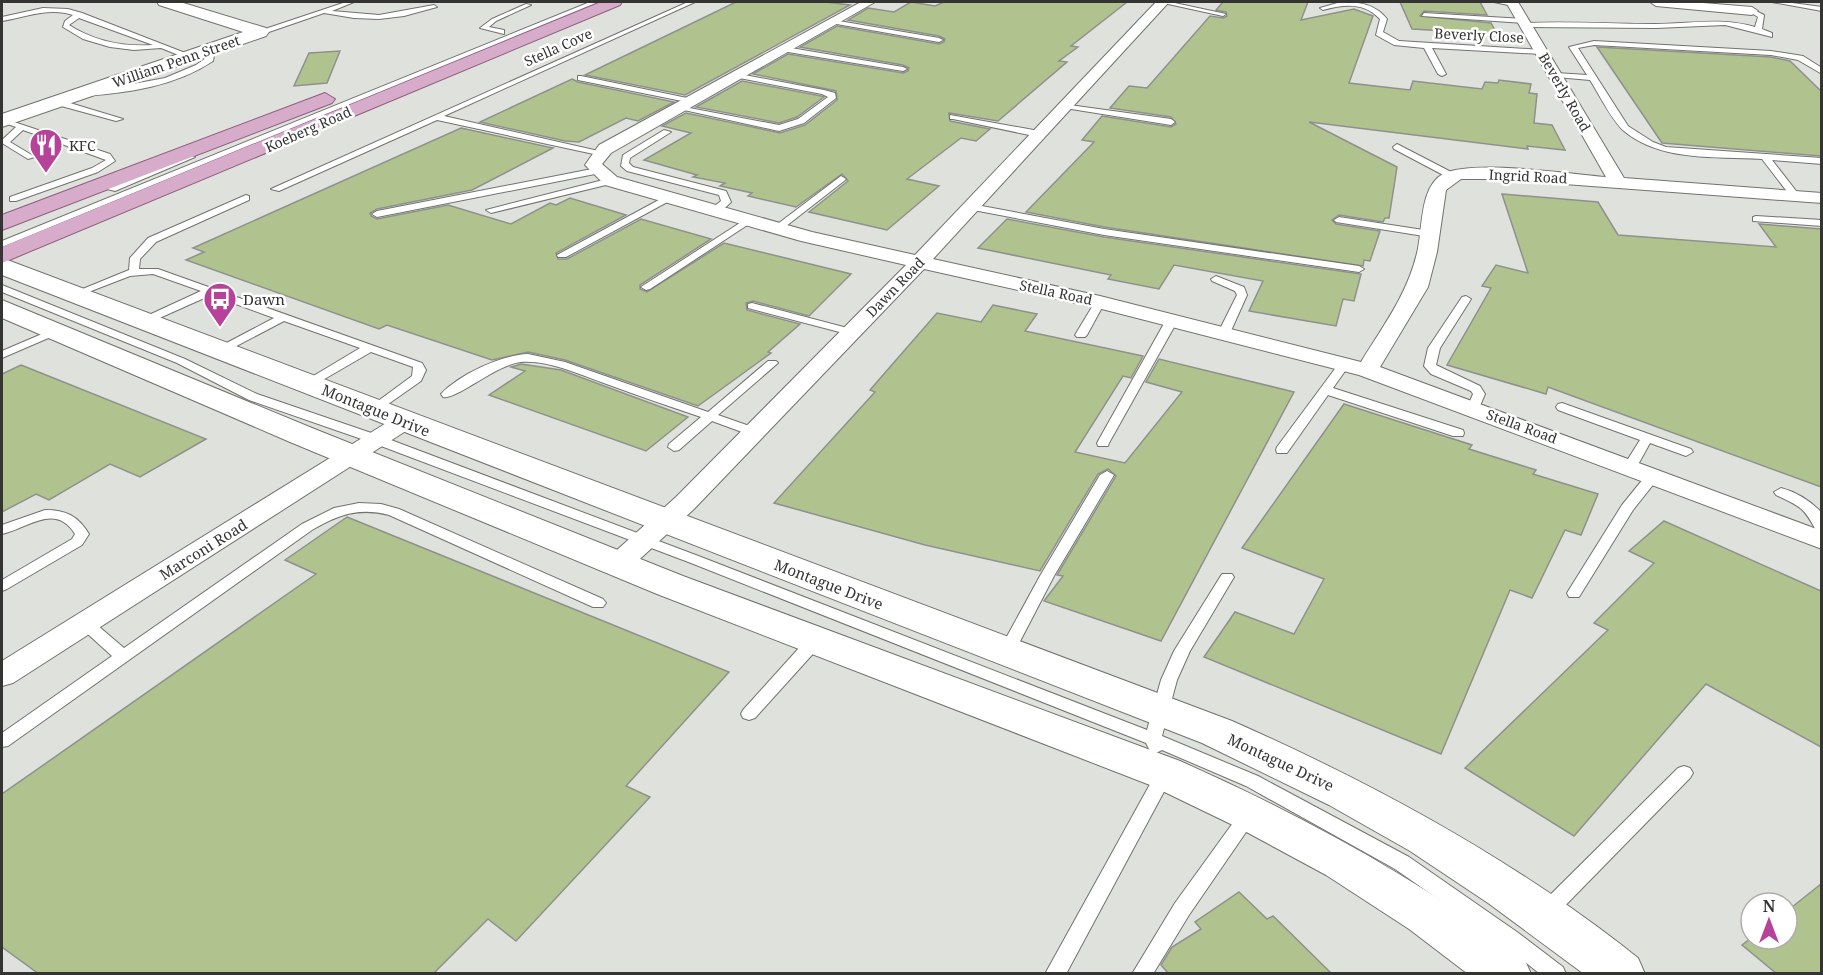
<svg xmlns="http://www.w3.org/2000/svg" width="1823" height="975" viewBox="0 0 1823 975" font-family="'Noto Serif',serif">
	<rect width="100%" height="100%" fill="#dfe1dc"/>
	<g fill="#b0c38e" stroke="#8f918c" stroke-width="1.5">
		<path d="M736 2H825L850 5 685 95 585 75Z"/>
		<path d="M911 2 935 6 944 2H1127L1071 46 1078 47 1059 61 1067 62 998 121 949 113 950 121 990 129 976 141 961 138 907 179 939 186 887 230 809 212 848 181 842 174 796 207 748 196 752 193 720 186 725 183 693 177 697 175 644 160 691 133 662 126 686 113 780 133 805 125 837 100 836 91 753 74 788 54 903 73 908 71 909 68 903 65 800 47 837 26 939 44 944 42 945 39 939 36 848 20 868 8 894 12Z"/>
		<path d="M1223 2H1308L1301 20 1354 9 1373 16 1349 83 1410 90 1413 81 1482 89 1485 82 1498 83 1499 80 1531 84 1529 93 1537 94 1534 123 1552 125 1565 150 1527 146 1528 149 1309 122 1397 167 1389 218H1385L1383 222 1339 215 1332 220 1336 224 1380 231 1370 261 1364 260 1363 266 1104 227 1026 212 1094 142 1082 140 1102 116 1171 127 1176 124 1171 117 1110 108 1129 86 1147 88 1210 16 1223 18 1227 16 1226 12 1216 10Z"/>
		<path d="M1400 2H1480L1487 15 1424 11 1420 16 1491 23 1497 34 1412 29Z"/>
		<path d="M1597 47 1771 57 1790 61 1821 91V156L1662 143Z"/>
		<path d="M340 51 327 83 294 86 309 53Z"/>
		<path d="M572 79 578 82 674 102 638 121 626 118 579 142 565 141 480 122Z"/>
		<path d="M742 81 821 96 824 97 797 117 779 123 696 107Z"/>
		<path d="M461 128 553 148 472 190 377 209 370 213 371 216 377 219 448 205 511 224 550 203 556 205 570 198 626 215 556 253 558 259H567L641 219 711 239 640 285V289L647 292 724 243 851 274 809 316 753 301 746 303 747 310 800 324 768 352 771 353 698 406 565 360 528 352 492 360 387 325 379 329 186 260 204 252 193 248Z"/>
		<path d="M1502 194 1598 202 1618 235 1776 247 1759 224 1821 229V487L1548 387 1546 394 1447 365 1491 288 1482 286 1496 265 1528 273Z"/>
		<path d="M1007 219 1104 237 1361 274 1354 301 1343 299 1336 326 1249 311 1263 281 1174 265 1159 289 1108 279 1111 275 978 248Z"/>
		<path d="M993 305 1037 314 1025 331 1143 356 1131 378 1123 376 1075 452 1125 463 1182 392 1146 382 1159 359 1294 392 1161 641 1044 601 1063 576 1057 575 1116 476 1108 469 1098 474 1040 571 925 545 774 503 875 392 870 390 937 313 981 322Z"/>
		<path d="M521 364 561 370 688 417 646 451 489 395 525 371 511 367Z"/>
		<path d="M21 365 206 439 140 477 110 464 49 500 36 494 2 512V374Z"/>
		<path d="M1344 404 1472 445 1469 449 1536 470 1533 474 1598 494 1581 535 1565 530 1532 598 1510 590 1441 754 1204 657 1235 612 1294 634 1324 579 1242 548Z"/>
		<path d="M347 517 729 672 626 786 650 797 516 941 488 919 433 974H39L2 947V794L316 574 285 560Z"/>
		<path d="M1664 521 1821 591V747L1706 684 1574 836 1465 768 1608 630 1594 623 1654 563 1629 551Z"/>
		<path d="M1821 884V974H1777L1742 945 1751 938 1787 939V911Z"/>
		<path d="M1239 892 1267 919 1273 916 1332 974H1169L1161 965 1172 947 1201 929 1195 922Z"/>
	</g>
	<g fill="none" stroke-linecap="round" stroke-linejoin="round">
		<g stroke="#71736e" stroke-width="2">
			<g id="lane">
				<path d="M346 2H354L332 11 379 15 434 5 437 7 404 16 379 19 354 18 324 13 263 34 256 32Z"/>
				<path d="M590 2H598L2 247V241Z"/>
				<path d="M688 2H695L444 116 603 152V156L437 120 279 191 271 189Z"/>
				<path d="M1159 2H1170L1226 14 1223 16Z"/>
				<path d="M1341 2C1360 2 1375 4 1387 19L1383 32 1399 41 1542 50 1546 52 1542 54 1432 48 1446 74 1442 76 1438 74 1424 48 1394 45 1376 35 1380 19C1364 2 1344 4 1323 10L1320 8Z"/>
				<path d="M1494 2H1509L1516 4 1513 6Z"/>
				<path d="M1772 2H1785L1822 7V11Z"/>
				<path d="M526 4 531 5 496 21 489 27 504 30V34L480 28 492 19Z"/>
				<path d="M43 8 68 9 82 13 193 56 186 58 161 48 134 50 110 47 83 39 63 27 65 21 73 15C50 7 25 17 2 21V17ZM79 18 153 45C123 47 94 41 69 25Z"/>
				<path d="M1752 9 1764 15 1762 29 1772 33V37L1725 25 1656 28 1526 27 1522 25 1526 23C1569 21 1612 24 1655 24 1690 24 1721 17 1755 27L1758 17 1750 12Z"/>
				<path d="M1424 13 1524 19 1527 21 1524 23 1422 16Z"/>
				<path d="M833 20 939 38 943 40 939 42 831 23Z"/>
				<path d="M1594 41 1771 51 1803 56 1822 68V74L1798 60 1771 55 1594 45 1578 48 1628 126 1653 142 1666 147 1822 158V164L1772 160 1800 196 1795 199 1792 198 1762 159C1716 156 1661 162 1624 131 1612 121 1599 94 1590 80L1556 77 1552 75 1556 73 1587 75 1569 47Z"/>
				<path d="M208 47 215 49 213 61C176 86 128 93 84 96L80 94 165 78 196 65 206 58Z"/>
				<path d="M785 47 903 67 907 69 903 71 782 51V47Z"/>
				<path d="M734 73 824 90 835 93 836 98 804 123 779 131 675 108 679 106 779 125 798 119 828 97 822 94 734 77Z"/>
				<path d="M581 76 692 99 696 101 692 103 578 80V76Z"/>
				<path d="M54 100H60L123 119 116 121 54 104Z"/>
				<path d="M1062 104 1171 119 1175 122 1171 125 1065 108H1062Z"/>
				<path d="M950 115 1039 131 1043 134 1039 137 953 119H950Z"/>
				<path d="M2 118 110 154 115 161 98 172 16 201H10V197L92 168 106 160 23 130 10 142 35 157 28 159 2 143V140L16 127 2 122Z"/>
				<path d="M664 130 671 132 630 158 629 163 633 167 726 191 731 202C726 207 719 214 712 212V208L721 201 719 195 627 171 621 166 623 155Z"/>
				<path d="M1397 144 1455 174 1457 176 1449 178 1394 149 1393 147Z"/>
				<path d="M188 155 195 157 115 191 107 189Z"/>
				<path d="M597 168 600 169V173L377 217 372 214 377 211Z"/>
				<path d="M841 176 846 179 844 181 781 230H775V226Z"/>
				<path d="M611 178 614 179V183L491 213 486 210Z"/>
				<path d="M246 195 249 196V200L156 242 140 259 139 269H158L422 363 426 370 421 381 374 414 368 410 370 407 412 376 413 367 371 352 309 388 303 384 305 381 360 348 284 321 225 352H217L215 350 217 348 274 318 211 295 146 324H138V320L201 291 153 274 130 276 73 298 68 295 129 270 130 258 148 238Z"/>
				<path d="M668 195 671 196V200L566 257H558L557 255Z"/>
				<path d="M971 204 1104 229 1359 266 1364 269 1359 272 1104 235 968 209 966 207Z"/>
				<path d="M1756 216 1822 220V226L1753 221V217Z"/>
				<path d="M749 217 752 218V222L650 289 646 290 641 287Z"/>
				<path d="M1339 217 1430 231 1435 234 1430 237 1336 222 1334 220Z"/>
				<path d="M1216 276 1244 287 1247 295 1230 333 1224 336 1218 333 1237 295 1235 291 1212 281 1211 279Z"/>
				<path d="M2 285 185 359 257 394 383 437 701 557 1147 730 1161 680 1174 651 1222 574H1232L1234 577 1190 651 1177 680 1162 736 1258 776 1409 857 1517 932 1563 967 1566 974H1540L1503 944 1395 869 1246 786 1162 750 1156 753 1150 751 1146 743 691 563 373 443 249 400 177 363 2 292Z"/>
				<path d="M1466 296 1471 299 1440 348 1436 365 1480 386 1485 394 1479 408 1473 412 1467 408 1473 394 1471 391 1431 374 1424 366 1428 348 1462 297Z"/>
				<path d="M1100 299 1105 302 1087 335 1085 337H1077L1075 335 1095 302Z"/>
				<path d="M752 303 855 330 857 332 851 335 748 308V304Z"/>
				<path d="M1172 317 1178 320 1109 443 1108 446H1098L1097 443 1166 320Z"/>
				<path d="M56 328 62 331 60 333 2 358V351Z"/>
				<path d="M528 354 565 362 708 412 768 361H776L778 363 718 415 758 429 760 432 758 435H750L712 421 679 450 674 451 668 447 669 444 701 417C668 406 634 394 601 382 576 373 548 360 521 362 497 364 456 400 443 397L441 394C459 375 501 355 528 354Z"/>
				<path d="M1344 360 1350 364 1333 388 1463 430 1464 433 1463 436H1453L1328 395 1287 453H1277L1276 450 1277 447 1340 362Z"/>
				<path d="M1562 403 1691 449 1693 452 1686 456 1650 443 1635 470H1625L1623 467 1640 440 1558 410 1556 407 1558 404Z"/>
				<path d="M1107 471 1114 475 1054 576 1015 651 1013 655H1001L999 651 1040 576 1100 475Z"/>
				<path d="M1653 472 1660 476 1633 510 1579 597H1569L1567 593 1622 505 1648 473Z"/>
				<path d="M1781 488C1796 492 1811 501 1822 513V533L1817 532C1804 508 1802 507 1776 495L1774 492Z"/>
				<path d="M359 503 381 504 399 509 603 599 606 603 603 607H593L389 515C359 507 338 515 312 530L8 746 2 747V733L112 656 80 627 77 623 80 619H90L124 648 302 524 334 508Z"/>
				<path d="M45 510C66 510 78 516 89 534L82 545 7 589 2 591V580L72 539 75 534C55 502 27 529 2 534V525Z"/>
				<path d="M814 637 820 638 822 642 820 646 755 718 749 720 743 718 741 714 743 710 808 638Z"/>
				<path d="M1165 766 1171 768 1174 773 1066 974H1045L1159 768Z"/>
				<path d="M1684 766 1690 768 1693 773 1690 778 1553 918 1546 920 1539 918 1536 912 1539 906 1678 768Z"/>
				<path d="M1249 807 1255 809 1258 814 1255 819 1189 915 1153 974H1132L1175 903 1243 809Z"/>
			</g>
		</g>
		<g stroke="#71736e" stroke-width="2">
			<g id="street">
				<path d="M861 2H875L611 153 602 164 617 177 812 232 915 255 1156 2H1169L933 259 1100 296 1361 362C1383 326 1407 295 1417 253 1423 230 1419 187 1443 174 1473 159 1569 174 1606 177L1506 2H1518L1624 178 1822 193V203L1497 179H1461L1446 190 1437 252 1428 287 1380 367 1822 531V549L1359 375 1098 308 924 269 694 509 628 570 618 573 608 570 604 564 608 558 676 497 906 265 801 241 605 185 585 165 599 145Z"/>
				<path d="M1650 2H1691L1752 7 1758 11 1752 15 1656 6Z"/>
				<path d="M404 415 412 417 416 422 412 427 13 683 2 686V661L396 417Z"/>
			</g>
		</g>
		<g stroke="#71736e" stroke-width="2">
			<g id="secondary">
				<path d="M157 2H180L266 28 269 32 266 36 2 127V114L243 32 159 5Z"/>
				<path d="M2 258 1232 721C1368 781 1500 852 1619 943L1638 958 1645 974H1584L1488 903 1410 851 1329 805 1202 743 2 275Z"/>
				<path d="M2 300 312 428 683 576 1180 761C1302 815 1417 878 1524 958L1531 974H1468L1409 929 1326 875 1239 828 1150 785 657 594 290 442 2 318Z"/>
			</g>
		</g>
		<g stroke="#8c5d7e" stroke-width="2">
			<g id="primary">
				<path d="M601 2H622L620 5 2 263V247Z"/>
				<path d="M325 93 335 99 332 103 2 230V215Z"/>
			</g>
		</g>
		<use href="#lane" fill="#fff" fill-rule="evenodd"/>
		<use href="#street" fill="#fff" fill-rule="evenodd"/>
		<use href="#secondary" fill="#fff" fill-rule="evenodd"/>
		<use href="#primary" fill="#d7abca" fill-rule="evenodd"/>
	</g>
	<defs>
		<g id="restaurant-pin" transform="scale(1.725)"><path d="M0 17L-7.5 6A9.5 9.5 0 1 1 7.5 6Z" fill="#b7429a" stroke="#fff"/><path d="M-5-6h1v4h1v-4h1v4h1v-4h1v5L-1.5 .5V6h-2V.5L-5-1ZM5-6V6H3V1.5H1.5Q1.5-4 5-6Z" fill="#fff"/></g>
		<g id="bus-pin" transform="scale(1.725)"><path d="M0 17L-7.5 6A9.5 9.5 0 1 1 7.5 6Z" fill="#b7429a" stroke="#fff"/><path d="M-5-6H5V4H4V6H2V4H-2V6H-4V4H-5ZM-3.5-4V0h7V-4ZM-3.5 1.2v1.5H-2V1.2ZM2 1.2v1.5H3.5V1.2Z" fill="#fff"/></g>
	</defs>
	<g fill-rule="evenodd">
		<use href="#restaurant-pin" x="46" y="145"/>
		<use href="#bus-pin" x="220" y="299"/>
	</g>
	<g text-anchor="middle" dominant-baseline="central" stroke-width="5" stroke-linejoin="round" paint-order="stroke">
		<g font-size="14" fill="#343533" stroke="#fff">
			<text transform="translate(1479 35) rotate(3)">Beverly Close</text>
			<text transform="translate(558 47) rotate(-24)">Stella Cove</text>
			<text transform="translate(176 61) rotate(-19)">William Penn Street</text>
			<text transform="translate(1565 92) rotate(60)">Beverly Road</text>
			<text transform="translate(308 129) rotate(-24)">Koeberg Road</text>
			<text transform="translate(1528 176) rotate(3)">Ingrid Road</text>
			<text transform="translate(895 287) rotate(-46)">Dawn Road</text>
			<text transform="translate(1056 292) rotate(12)">Stella Road</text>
			<text transform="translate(1522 426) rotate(20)">Stella Road</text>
		</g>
		<g font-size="14" fill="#343533" stroke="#fff" text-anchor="start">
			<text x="69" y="145">KFC</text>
		</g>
		<g font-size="15" fill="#343533" stroke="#fff" text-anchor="start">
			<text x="243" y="299">Dawn</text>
		</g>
		<g font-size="15" fill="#343533" stroke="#fff">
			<text transform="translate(376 410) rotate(22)">Montague Drive</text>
			<text transform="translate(203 549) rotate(-32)">Marconi Road</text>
			<text transform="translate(829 584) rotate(21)">Montague Drive</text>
			<text transform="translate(1281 762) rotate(25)">Montague Drive</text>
		</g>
	</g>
	<rect width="1823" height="975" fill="none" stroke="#343533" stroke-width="6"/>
	<g transform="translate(1769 921)"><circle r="28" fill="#ffffff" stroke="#aeaead" stroke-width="1.5"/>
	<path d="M0-4.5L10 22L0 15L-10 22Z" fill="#b7429a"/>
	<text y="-9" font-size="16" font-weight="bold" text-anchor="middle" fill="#343533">N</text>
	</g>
</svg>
